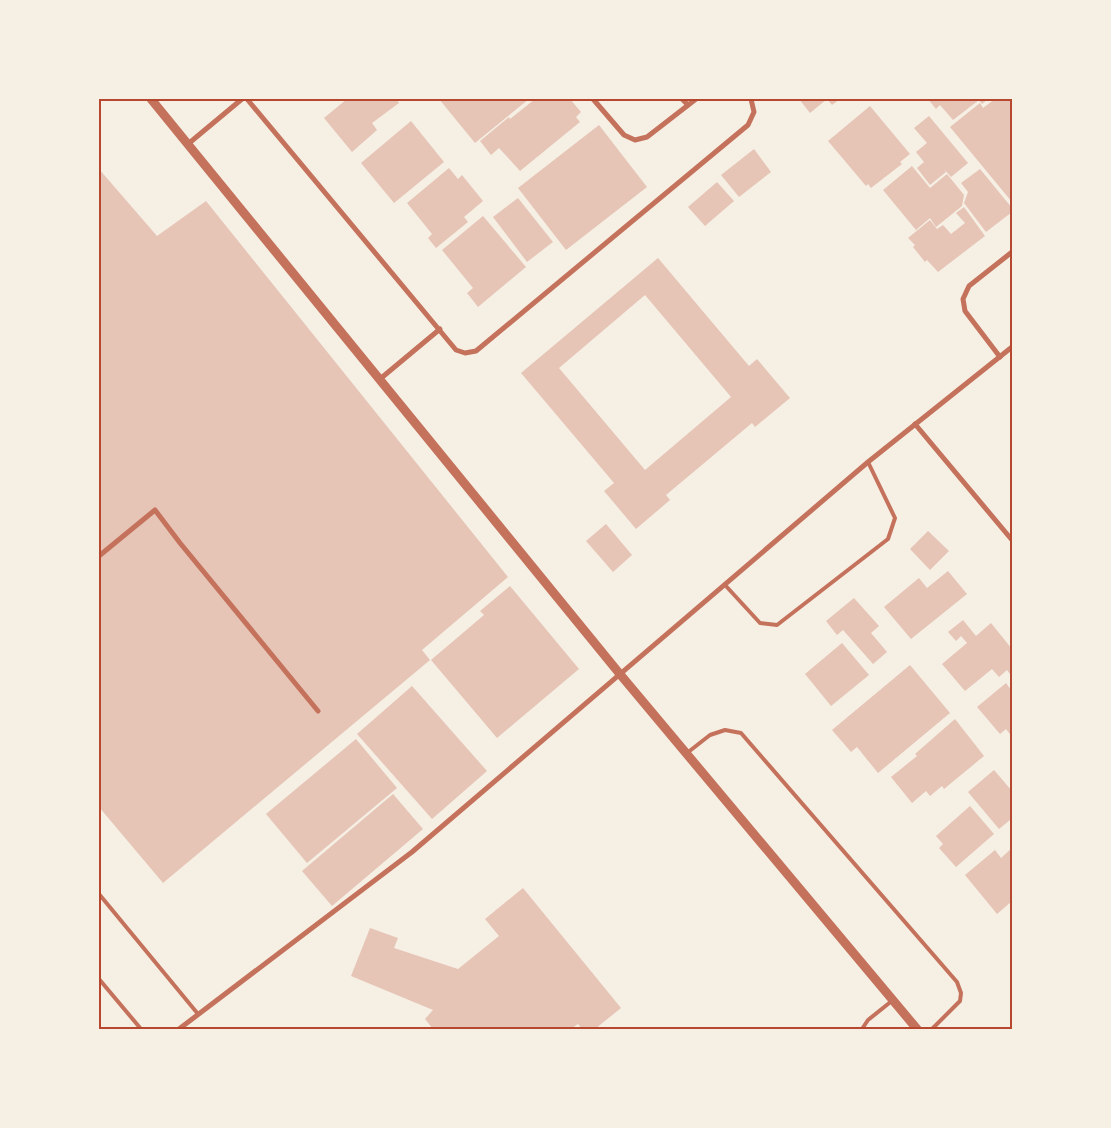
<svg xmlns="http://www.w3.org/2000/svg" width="1111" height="1128" viewBox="0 0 1111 1128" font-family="Inter,sans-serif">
	<rect width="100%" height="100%" fill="#f6efe4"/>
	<g fill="#e6c5b7" fill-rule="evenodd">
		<path d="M347 99H399L397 100 399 103 372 123 377 130 352 152 324 118Z"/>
		<path d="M439 99H529L475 143Z"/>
		<path d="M535 99H570L581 112 576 117 580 122 520 171 499 148 491 155 480 141 509 117 510 119Z"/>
		<path d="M799 99H840L832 105 827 99 810 113Z"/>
		<path d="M928 99H988L982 104 979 100 953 120 940 105 936 109Z"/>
		<path d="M995 99H1012V202L950 127 980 103 983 108Z"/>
		<path d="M870 106 910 154 900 162 902 164 871 188 868 184 866 186 828 141Z"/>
		<path d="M929 116 968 163 951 177 944 169 946 172 930 185 917 168 924 162 916 152 927 143 914 128Z"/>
		<path d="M411 121 444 162 394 203 361 163Z"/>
		<path d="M599 125 647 187 566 250 518 188Z"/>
		<path d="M754 149 771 172 739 197 721 175Z"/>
		<path d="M912 166 930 188 947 174 964 195 962 206 936 227 930 218 916 230 883 190Z"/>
		<path d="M449 168 458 179 462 175 483 201 464 217 468 222 436 248 428 238 432 234 407 203Z"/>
		<path d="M99 169 157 236 206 201 508 577 422 650 430 660 163 883 99 807Z"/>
		<path d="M980 169 1012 208V212L986 232 964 203 968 192 961 183Z"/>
		<path d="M717 182 734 201 705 226 688 207Z"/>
		<path d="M518 198 553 242 527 262 493 217Z"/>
		<path d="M964 207 985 236 938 272 927 260 925 262 913 247 915 245 908 238 930 220 937 229 943 225 951 234 965 223 956 213Z"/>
		<path d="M483 216 526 267 478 307 467 293 473 288 442 250Z"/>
		<path d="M658 258 749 366 757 359 790 398 755 427 752 423 666 495 670 500 636 529 604 491 614 483 521 373ZM645 295 731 397 645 470 559 368Z"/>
		<path d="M606 524 632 555 613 572 586 541Z"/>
		<path d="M928 531 949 551 930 570 910 549Z"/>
		<path d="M948 571 967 594 911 639 884 607 919 578 927 588Z"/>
		<path d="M510 586 579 669 497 738 431 660 484 615 480 611Z"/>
		<path d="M854 598 879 626 871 633 887 652 873 664 843 630 837 635 826 621Z"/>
		<path d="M963 620 976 636 991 623 1012 649V677L1007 670 999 677 992 669 965 691 942 664 967 643 961 636 956 641 948 632Z"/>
		<path d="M842 643 869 675 831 706 805 674Z"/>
		<path d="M910 665 950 713 878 773 857 747 851 752 832 730Z"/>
		<path d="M1006 683 1012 691V737L1006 729 1000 734 977 707Z"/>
		<path d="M412 686 487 771 432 819 357 734Z"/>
		<path d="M955 719 984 756 944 789 942 786 930 796 926 791 912 803 891 777 917 756 915 754Z"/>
		<path d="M356 739 397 788 307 863 266 814Z"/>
		<path d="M994 770 1012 791V823L1010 820 999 829 968 792Z"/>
		<path d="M393 794 423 829 332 906 302 871Z"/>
		<path d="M970 806 994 834 956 867 939 848 943 844 936 836Z"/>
		<path d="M1012 848V901L997 914 965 875 995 850 1001 858Z"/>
		<path d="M523 888 621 1008 595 1029H582L578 1024 571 1029H433L425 1019 433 1010 351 976 370 928 398 938 394 948 458 969 499 936 485 919Z"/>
	</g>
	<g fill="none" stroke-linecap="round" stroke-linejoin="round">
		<g stroke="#c5725c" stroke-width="4">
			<path d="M725 585 760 623 777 625 888 539 895 518 868 462"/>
			<path d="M687 753 710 735 725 730 741 733 957 982 961 993 960 1001 932 1029"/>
			<path d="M99 894 198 1014"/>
			<path d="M99 979 141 1029"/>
			<path d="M862 1029 868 1020 893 1000"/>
		</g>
		<g stroke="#c5725c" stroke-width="5">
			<path d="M247 99 456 350 465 353 476 351 748 125 754 112 751 99"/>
			<path d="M593 99 624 135 635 140 647 137 696 99"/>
			<path d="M682 99 688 105"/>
			<path d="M188 144 242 99"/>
			<path d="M1000 357 965 311 963 299 969 286 1012 252"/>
			<path d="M380 379 440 329"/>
			<path d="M915 424 1012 540"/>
			<path d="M99 556 155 510 180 543 318 711"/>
			<path d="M179 1029 412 852 868 462 1012 347"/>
		</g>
		<path stroke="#c5725c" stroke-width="9" d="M151 99 619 673 917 1029"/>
	</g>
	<rect width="1111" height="1128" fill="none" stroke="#f6efe4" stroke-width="200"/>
	<rect x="100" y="100" width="911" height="928" fill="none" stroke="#b5482f" stroke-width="2"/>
</svg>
